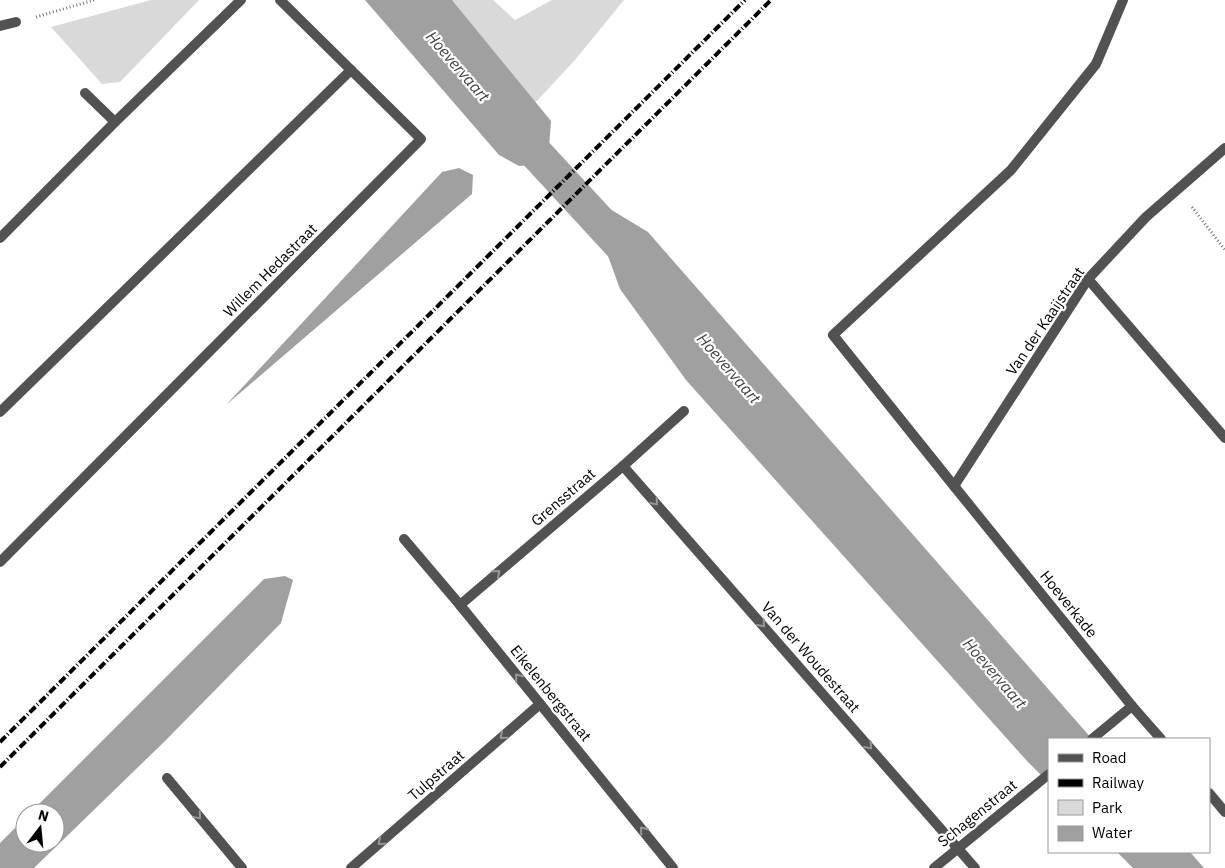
<svg xmlns="http://www.w3.org/2000/svg" width="1225" height="868" viewBox="0 0 1225 868" font-family="'IBM Plex Sans',sans-serif">
	<rect width="100%" height="100%" fill="#fff"/>
	<g fill="#d9d9d9">
		<path d="M151 0H199L120 82 102 84 51 27Z"/>
		<path d="M452 0H493L515 20 552 0H624L575 60 535 103Z"/>
	</g>
	<g fill="#a0a0a0">
		<path d="M365 0H452L551 121 549 148 532 165 519 166 499 155Z"/>
		<path d="M459 168 473 175 472 194 226 405 442 172Z"/>
		<path d="M610 209 648 232 668 255 1092 739H1049V783L1027 761 686 380 620 289 608 256 593 226Z"/>
		<path d="M285 576 293 580 281 623 165 741 34 868H0V843L25 818V843H55V813H30L264 579Z"/>
		<path d="M1117 852H1190L1204 868H1133Z"/>
	</g>
	<g fill="none" stroke-linecap="round" stroke-linejoin="round">
		<path stroke="#a0a0a0" stroke-width="34" d="M508 123 630 255"/>
		<g stroke="#747474" stroke-width="3" stroke-dasharray="1 2.5" stroke-linecap="butt">
			<path d="M36 17 94 0"/>
			<path d="M1192 207 1225 250"/>
		</g>
		<g stroke="#525252" stroke-width="10">
			<path d="M0 412 351 70"/>
			<path d="M954 486 833 335 1011 170 1096 64 1123 0"/>
		</g>
		<g stroke="#525252" stroke-width="10">
			<path d="M0 26 16 22"/>
			<path d="M85 93 115 122"/>
			<path d="M0 238 115 122 241 0"/>
			<path d="M1088 279 1225 438"/>
			<path d="M623 466 975 868"/>
			<path d="M404 539 460 605 673 868"/>
			<path d="M0 562 421 139 280 0"/>
			<path d="M460 605 623 466 684 411"/>
			<path d="M1092 739 1132 706"/>
			<path d="M1161 739 1132 706 954 486 1088 279 1146 217 1225 148"/>
			<path d="M167 778 242 868"/>
			<path d="M1209 793 1225 812"/>
			<path d="M351 868 540 704"/>
			<path d="M934 868 1049 774"/>
		</g>
		<g stroke="#000" stroke-width="4" stroke-dasharray="8 2.5 1 2.5" stroke-linecap="butt">
			<path d="M0 742 745 0"/>
			<path d="M0 767 771 0"/>
		</g>
	</g>
	<defs><path id="oneway-chevron" d="M-2-3.5L2.5 0L-2 3.5" fill="none" stroke-width="1.6" stroke-linecap="round" stroke-linejoin="round" transform="scale(1.25)"/></defs>
	<g stroke="#979797">
		<use href="#oneway-chevron" transform="translate(655 502) rotate(49)"/>
		<use href="#oneway-chevron" transform="translate(497 573) rotate(-41)"/>
		<use href="#oneway-chevron" transform="translate(762 624) rotate(49)"/>
		<use href="#oneway-chevron" transform="translate(518 677) rotate(-129)"/>
		<use href="#oneway-chevron" transform="translate(503 736) rotate(139)"/>
		<use href="#oneway-chevron" transform="translate(869 746) rotate(49)"/>
		<use href="#oneway-chevron" transform="translate(198 816) rotate(50)"/>
		<use href="#oneway-chevron" transform="translate(643 830) rotate(-129)"/>
		<use href="#oneway-chevron" transform="translate(381 842) rotate(139)"/>
	</g>
	<g text-anchor="middle" dominant-baseline="central" stroke-width="4.5" stroke-linejoin="round" paint-order="stroke">
		<g font-size="15" fill="#000" stroke="#fff">
			<text transform="translate(270 270) rotate(-45)">Willem Hedastraat</text>
			<text transform="translate(1045 321) rotate(-56)">Van der Kaaijstraat</text>
			<text transform="translate(563 497) rotate(-41)">Grensstraat</text>
			<text transform="translate(1069 604) rotate(51)">Hoeverkade</text>
			<text transform="translate(811 657) rotate(49)">Van der Woudestraat</text>
			<text transform="translate(551 693) rotate(51)">Eikelenbergstraat</text>
			<text transform="translate(436 775) rotate(-41)">Tulpstraat</text>
			<text transform="translate(977 813) rotate(-39)">Schagenstraat</text>
		</g>
		<g font-size="16" font-style="italic" fill="#414141" stroke="#fff">
			<text transform="translate(458 66) rotate(49)">Hoevervaart</text>
			<text transform="translate(729 368) rotate(49)">Hoevervaart</text>
			<text transform="translate(995 673) rotate(49)">Hoevervaart</text>
		</g>
	</g>
	<rect x="1048" y="738" width="162" height="115" fill="#ffffff" stroke="#999999"/>
	<rect x="1058" y="754" width="25" height="8" fill="#525252" stroke="#999999"/>
	<text x="1092" y="763" font-size="15" fill="#000000">Road</text>
	<rect x="1058" y="779" width="25" height="8" fill="#000000" stroke="#999999"/>
	<text x="1092" y="788" font-size="15" fill="#000000">Railway</text>
	<rect x="1058" y="800" width="25" height="15" fill="#d9d9d9" stroke="#999999"/>
	<text x="1092" y="813" font-size="15" fill="#000000">Park</text>
	<rect x="1058" y="826" width="25" height="15" fill="#a0a0a0" stroke="#999999"/>
	<text x="1092" y="838" font-size="15" fill="#000000">Water</text>
	<g transform="translate(40 828) rotate(16)"><circle r="24" fill="#ffffff" stroke="#999999"/>
	<path d="M0-4L9 19L0 12L-9 19Z" fill="#000000"/>
	<text y="-8" font-size="14" font-weight="bold" text-anchor="middle" fill="#000000">N</text>
	</g>
</svg>
